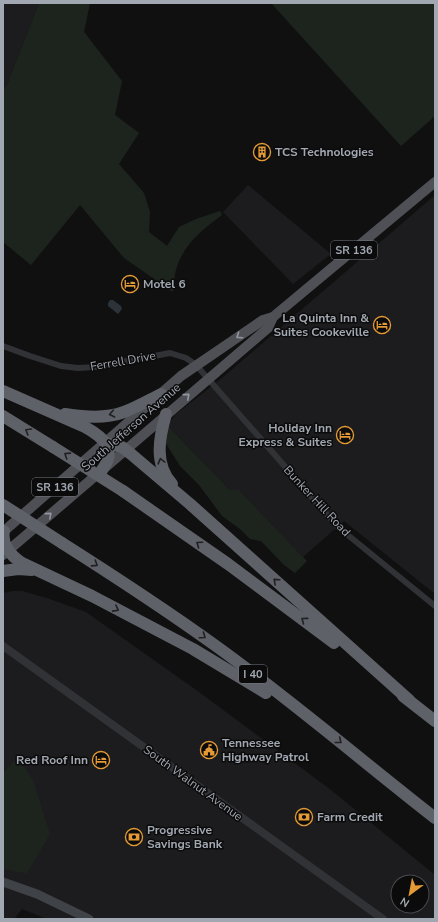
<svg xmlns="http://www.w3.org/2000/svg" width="438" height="922" viewBox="0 0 438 922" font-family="'Nunito Sans',sans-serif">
	<rect width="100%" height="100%" fill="#101011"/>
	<g fill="#1c1c1e" fill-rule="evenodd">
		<path d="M3 3H39L7 85 3 91Z"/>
		<path d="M248 185 331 254 293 284 223 212Z"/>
		<path d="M435 195V594L344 521 303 557 239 490H230L167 425 175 415 222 378Z"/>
		<path d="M13 591H22L47 598 86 612 199 692 331 790 435 875V919H47L22 909 14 919H3V593ZM398 882H422V906H398Z"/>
	</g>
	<g fill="#1d241d">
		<path d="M39 3H90L84 32 122 81 115 115 139 133 119 164 144 193 150 212 149 232 167 246 179 227 196 219 220 211 222 215C202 230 183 244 176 270 174 276 174 285 173 292L124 258 80 205 31 265 3 242V91L7 85Z"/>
		<path d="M271 3H435V116L401 146Z"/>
		<path d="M167 425 230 490H239L307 561 295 573 284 565 261 541 250 539 240 529 222 516 199 485 180 466 165 442Z"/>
		<path d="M14 761 25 768 33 780 50 834 27 873 17 872 3 868V774Z"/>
	</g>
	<path fill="#2b3339" d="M110 300H113L121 306 122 309 118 314 108 306V303Z"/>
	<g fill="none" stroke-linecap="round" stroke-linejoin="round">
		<path stroke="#313236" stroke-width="6" d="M3 346 30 356 61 366 78 368 95 367 170 353 186 358 196 365 338 527 435 606"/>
		<path stroke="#313236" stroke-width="8" d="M3 646 383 919"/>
		<path stroke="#3f4246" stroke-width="9" d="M3 882 37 894 89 919"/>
		<g stroke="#4e5055" stroke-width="10">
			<path d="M3 532 181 376 263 320 273 317 435 182"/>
			<path d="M3 555 268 328 273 317"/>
		</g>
		<g stroke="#5e6167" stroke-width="12">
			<path d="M3 391 85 427C103 437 118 449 102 470"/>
			<path d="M65 414C85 417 105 419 124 412 137 407 149 400 161 394"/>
			<path d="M166 414C159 438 154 464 172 484"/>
			<path d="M3 416 53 447"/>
			<path d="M105 443 122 447 131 454 190 504 409 700"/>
			<path d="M123 491 228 564 334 643"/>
			<path d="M4 531C1 544 11 556 22 563L92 596 193 649 266 693"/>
			<path d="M62 543C114 576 166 610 216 646 291 700 362 761 435 818"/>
			<path d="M3 571 18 569 32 570"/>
			<path d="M403 696 435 721"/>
		</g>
		<g stroke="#5e6167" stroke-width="12">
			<path d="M53 447 123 491"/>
			<path d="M3 505 62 543"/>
		</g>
	</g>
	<defs><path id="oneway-chevron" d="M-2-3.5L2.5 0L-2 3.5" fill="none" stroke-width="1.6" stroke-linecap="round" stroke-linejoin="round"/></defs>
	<g stroke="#91969f">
		<use href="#oneway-chevron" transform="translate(239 336) rotate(146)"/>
		<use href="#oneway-chevron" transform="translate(187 396) rotate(-40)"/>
		<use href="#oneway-chevron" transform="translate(49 515) rotate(-41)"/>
	</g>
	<g stroke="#202023">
		<use href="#oneway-chevron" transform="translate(112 414) rotate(168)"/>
		<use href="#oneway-chevron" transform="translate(28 431) rotate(-149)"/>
		<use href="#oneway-chevron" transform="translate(67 455) rotate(-147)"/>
		<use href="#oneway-chevron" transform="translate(161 461) rotate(-105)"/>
		<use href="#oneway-chevron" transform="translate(199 544) rotate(-145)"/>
		<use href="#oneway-chevron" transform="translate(95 564) rotate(33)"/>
		<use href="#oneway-chevron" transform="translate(276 581) rotate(-138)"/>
		<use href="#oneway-chevron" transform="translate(116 609) rotate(28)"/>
		<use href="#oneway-chevron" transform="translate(304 620) rotate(-143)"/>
		<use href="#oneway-chevron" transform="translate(203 636) rotate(35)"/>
		<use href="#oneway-chevron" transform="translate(339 741) rotate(39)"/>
	</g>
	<defs>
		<g id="building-ring" transform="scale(0.9)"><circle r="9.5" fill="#0b0b0c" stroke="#e49b35" stroke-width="1.5"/><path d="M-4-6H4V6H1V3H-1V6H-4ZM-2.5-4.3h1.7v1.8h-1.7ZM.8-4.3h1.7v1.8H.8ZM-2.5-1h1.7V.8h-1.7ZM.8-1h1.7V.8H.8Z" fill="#e49b35"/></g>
		<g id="hotel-ring" transform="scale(0.9)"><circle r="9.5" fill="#0b0b0c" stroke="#e49b35" stroke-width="1.5"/><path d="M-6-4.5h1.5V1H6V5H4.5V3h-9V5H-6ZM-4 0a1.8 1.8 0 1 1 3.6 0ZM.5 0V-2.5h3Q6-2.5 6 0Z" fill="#e49b35"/></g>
		<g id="civic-ring" transform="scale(0.9)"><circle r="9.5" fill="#0b0b0c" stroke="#e49b35" stroke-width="1.5"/><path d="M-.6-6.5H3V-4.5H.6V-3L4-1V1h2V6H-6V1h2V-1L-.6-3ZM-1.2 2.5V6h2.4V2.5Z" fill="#e49b35"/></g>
		<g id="bank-ring" transform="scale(0.9)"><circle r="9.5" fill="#0b0b0c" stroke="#e49b35" stroke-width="1.5"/><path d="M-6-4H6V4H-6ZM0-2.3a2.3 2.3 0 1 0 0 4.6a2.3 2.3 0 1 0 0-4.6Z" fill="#e49b35"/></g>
	</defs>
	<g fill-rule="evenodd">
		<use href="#building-ring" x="262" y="152"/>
		<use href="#hotel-ring" x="130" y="284"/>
		<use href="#hotel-ring" x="382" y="325"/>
		<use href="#hotel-ring" x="345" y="435"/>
		<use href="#civic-ring" x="209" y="750"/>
		<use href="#hotel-ring" x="101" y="760"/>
		<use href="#bank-ring" x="304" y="817"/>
		<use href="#bank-ring" x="134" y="837"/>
	</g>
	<g text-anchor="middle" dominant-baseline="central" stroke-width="3" stroke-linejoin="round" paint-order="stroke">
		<g fill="#0b0b0c" stroke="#757980" stroke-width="1">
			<rect x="331" y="241" width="46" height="18" rx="3"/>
			<rect x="32" y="478" width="46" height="18" rx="3"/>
			<rect x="239" y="665" width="28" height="18" rx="3"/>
		</g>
		<g font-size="11" font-weight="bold" fill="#a2a8b1">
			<text x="354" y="250">SR 136</text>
			<text x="55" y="487">SR 136</text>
			<text x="253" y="674">I 40</text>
		</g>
		<g font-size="12" font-weight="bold" fill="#a2a8b1" stroke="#0b0b0c" text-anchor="start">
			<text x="275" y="152">TCS Technologies</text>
			<text x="143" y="284">Motel 6</text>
			<text x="369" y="318" text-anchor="end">La Quinta Inn &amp;<tspan x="369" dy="14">Suites Cookeville</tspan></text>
			<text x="332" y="428" text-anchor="end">Holiday Inn<tspan x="332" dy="14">Express &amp; Suites</tspan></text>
			<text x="222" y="743">Tennessee<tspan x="222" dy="14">Highway Patrol</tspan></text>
			<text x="88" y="760" text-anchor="end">Red Roof Inn</text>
			<text x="317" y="817">Farm Credit</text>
			<text x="147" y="830">Progressive<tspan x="147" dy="14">Savings Bank</tspan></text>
		</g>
		<g font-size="12" fill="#a2a8b1" stroke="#0b0b0c">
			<text transform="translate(123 361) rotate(-10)">Ferrell Drive</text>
			<text transform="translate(131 427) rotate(-41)">South Jefferson Avenue</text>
			<text transform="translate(317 501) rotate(47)">Bunker Hill Road</text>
			<text transform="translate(193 783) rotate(36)">South Walnut Avenue</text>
		</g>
	</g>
	<rect width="438" height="922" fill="none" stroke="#a2a8b1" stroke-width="8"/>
	<g transform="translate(410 894) rotate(212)"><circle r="19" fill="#0b0b0c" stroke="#474a4e"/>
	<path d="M0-3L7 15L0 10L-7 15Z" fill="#e49b35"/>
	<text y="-6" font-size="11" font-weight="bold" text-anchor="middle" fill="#a2a8b1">N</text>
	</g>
</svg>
